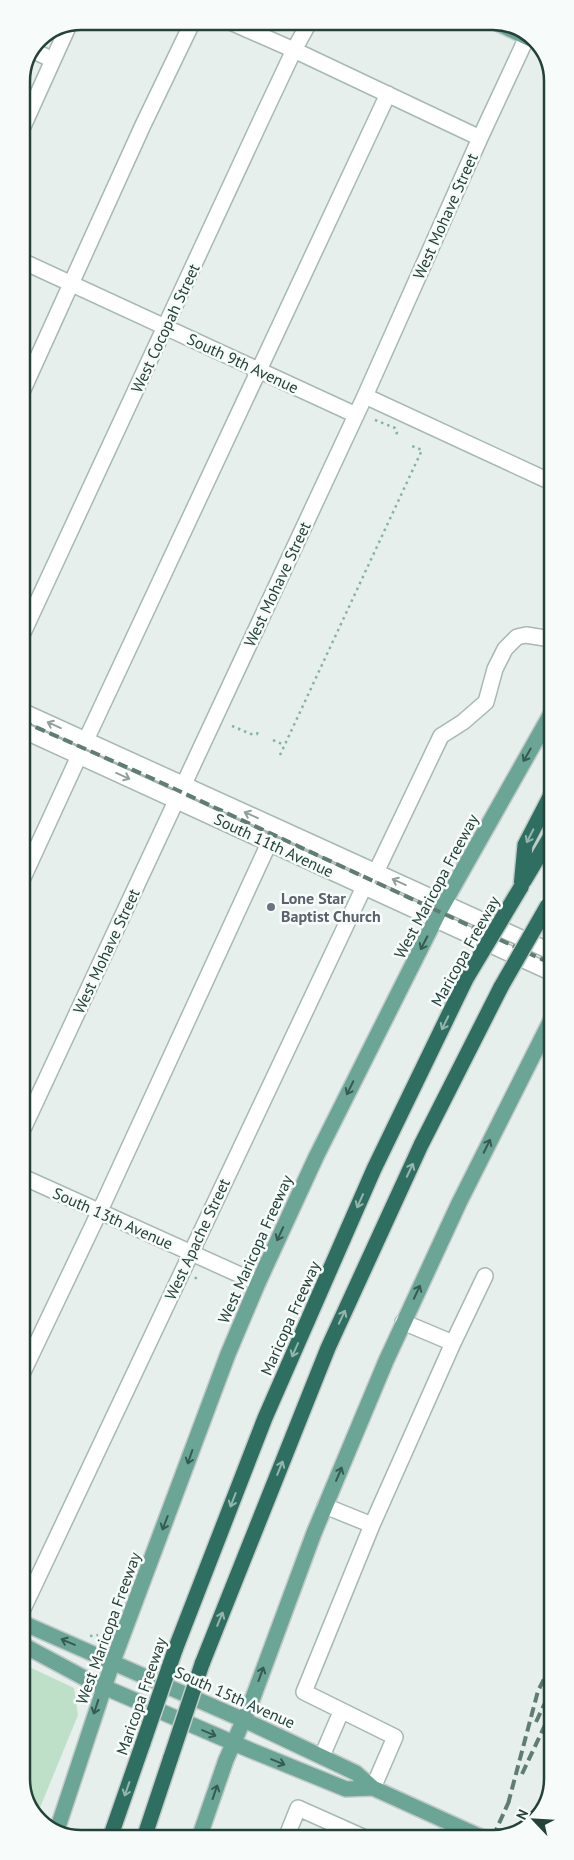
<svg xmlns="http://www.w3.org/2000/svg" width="574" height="1860" font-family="'PT Sans',sans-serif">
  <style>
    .green { fill: #bfe0c8 }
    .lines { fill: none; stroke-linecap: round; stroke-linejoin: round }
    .minor-casing { stroke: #a8b8b2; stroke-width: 18 }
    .major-casing { stroke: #c2cac8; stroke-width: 18 }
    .highway-casing { stroke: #c2cac8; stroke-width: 18 }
    .path { stroke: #86b3a5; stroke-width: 2.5; stroke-dasharray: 2.5 4; stroke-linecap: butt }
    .minor { stroke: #fff; stroke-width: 15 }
    .major { stroke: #6aa596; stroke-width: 15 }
    .highway { stroke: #2f6f62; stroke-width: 15 }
    .rail { stroke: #5f7d75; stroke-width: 4; stroke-dasharray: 10 5; stroke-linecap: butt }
    .highway-bridge-casing { stroke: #c2cac8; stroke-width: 18; stroke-linecap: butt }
    .highway-bridge { stroke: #2f6f62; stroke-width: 15 }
    .oneway { stroke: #92a09c }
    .oneway2 { stroke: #365b51 }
    .oneway3 { stroke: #93b5ae }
    .worship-dot { fill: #6b7280; stroke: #f7fbf9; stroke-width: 2 }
    .labels { text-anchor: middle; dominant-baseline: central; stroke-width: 5; stroke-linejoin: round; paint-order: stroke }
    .street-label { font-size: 16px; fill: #24423a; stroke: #f7fbf9 }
    .worship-label { font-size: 16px; font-weight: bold; fill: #5b616d; stroke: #f7fbf9; text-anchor: start }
    .rim { fill: none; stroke: #24423a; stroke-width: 2.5 }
  </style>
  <rect width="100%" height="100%" fill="#e6efeb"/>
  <!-- green -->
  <path class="green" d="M23,1664l51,24 4,27 -41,100 -14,-21z"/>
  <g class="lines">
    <!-- minor casing -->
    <g class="minor-casing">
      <path id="minor" d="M228,21l66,29 186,88
        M34,51l19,9
        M21,131l47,-104
        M22,261l334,154
        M22,392l121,-267 50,-104
        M365,396l186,86
        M22,635l239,-515 33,-70 16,-29
        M22,711l530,241
        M22,730l530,243
        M86,740l302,-646
        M376,872l65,-136 22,-14 23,-20 9,-33 10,-20 12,-12 9,-2 19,3 6,3
        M22,880l57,-124
        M23,1129l342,-733 115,-258 47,-101
        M23,1177l235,106
        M453,1343l32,-67
        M23,1372l81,-170 165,-359
        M325,1506l47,19
        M23,1609l349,-739
        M322,1756l19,-44
        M373,1788l22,-51 -91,-45 68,-167 81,-182 -50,-21
        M286,1838l12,-30 65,29"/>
    </g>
    <!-- major casing -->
    <g class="major-casing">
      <path id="major" d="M493,21l42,20
        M23,1623l234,103 99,47 17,15 108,49
        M23,1645l67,36 160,69 96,39 27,-1
        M57,1830l56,-169 115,-307 30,-71 58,-126 123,-245 113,-200
        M199,1838l27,-78 25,-57 63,-170 72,-172 73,-158 93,-185"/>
    </g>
    <!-- highway casing -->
    <g class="highway-casing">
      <path id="highway" d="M524,881l28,-47
        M521,887l4,-42 27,-52
        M175,1650l90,-232 109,-249 92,-190
        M202,1664l126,-316 93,-203 80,-158
        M110,1838l33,-95
        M144,1838l27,-81"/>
    </g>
    <!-- path -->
    <path class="path" d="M375,420l20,8 2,4 -1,4
      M232,726l19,8h6l1,-3
      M273,740l11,5
      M280,755l142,-305 -10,-4
      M195,1279l4,-5
      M90,1636l8,-1"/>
    <!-- minor -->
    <use href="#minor" class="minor"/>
    <!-- major -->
    <use href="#major" class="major"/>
    <!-- highway -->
    <use href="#highway" class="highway"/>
    <!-- rail -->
    <path class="rail" d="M22,721l127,56 403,187
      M536,1722l17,-36
      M522,1774l31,-66
      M508,1804l30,-113 15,-30
      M493,1837l17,-38"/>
    <!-- highway-bridge casing -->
    <g class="highway-bridge-casing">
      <path id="highway-bridge" d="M466,979l55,-92
        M501,987l47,-82
        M143,1743l32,-93
        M171,1757l31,-93"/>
    </g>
    <!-- highway-bridge -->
    <use href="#highway-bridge" class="highway-bridge"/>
  </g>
  <!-- one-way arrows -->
  <defs><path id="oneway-shaft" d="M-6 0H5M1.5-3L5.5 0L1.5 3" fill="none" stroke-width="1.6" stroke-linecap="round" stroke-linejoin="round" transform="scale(1.25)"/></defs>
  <g class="oneway">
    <use href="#oneway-shaft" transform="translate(54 725) rotate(-156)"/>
    <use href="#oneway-shaft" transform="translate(123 776) rotate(24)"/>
    <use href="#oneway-shaft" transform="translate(251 815) rotate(-156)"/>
    <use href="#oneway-shaft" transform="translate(399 882) rotate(-156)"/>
  </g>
  <g class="oneway2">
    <use href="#oneway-shaft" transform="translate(527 755) rotate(120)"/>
    <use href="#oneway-shaft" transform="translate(424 943) rotate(117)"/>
    <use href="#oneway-shaft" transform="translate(350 1088) rotate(116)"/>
    <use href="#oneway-shaft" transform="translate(487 1146) rotate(-64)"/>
    <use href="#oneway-shaft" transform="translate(280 1234) rotate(115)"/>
    <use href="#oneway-shaft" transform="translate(417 1292) rotate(-65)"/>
    <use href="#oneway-shaft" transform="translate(190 1457) rotate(109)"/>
    <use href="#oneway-shaft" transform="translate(339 1474) rotate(-67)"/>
    <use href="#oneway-shaft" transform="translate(165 1523) rotate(111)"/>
    <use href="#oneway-shaft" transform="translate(68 1642) rotate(-157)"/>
    <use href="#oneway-shaft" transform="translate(261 1674) rotate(-70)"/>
    <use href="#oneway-shaft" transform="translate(96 1707) rotate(108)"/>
    <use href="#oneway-shaft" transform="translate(209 1733) rotate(23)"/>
    <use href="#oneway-shaft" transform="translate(278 1762) rotate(22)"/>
    <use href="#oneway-shaft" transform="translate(215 1792) rotate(-71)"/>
  </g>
  <g class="oneway3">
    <use href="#oneway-shaft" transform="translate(530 836) rotate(117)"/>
    <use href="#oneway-shaft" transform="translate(445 1023) rotate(116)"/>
    <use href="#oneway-shaft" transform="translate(410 1170) rotate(-65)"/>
    <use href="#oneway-shaft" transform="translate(360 1201) rotate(114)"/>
    <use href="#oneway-shaft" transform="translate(342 1317) rotate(-65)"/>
    <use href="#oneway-shaft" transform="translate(295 1350) rotate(114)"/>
    <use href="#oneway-shaft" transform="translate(280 1468) rotate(-68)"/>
    <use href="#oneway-shaft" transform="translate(233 1500) rotate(111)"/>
    <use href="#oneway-shaft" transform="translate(220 1619) rotate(-68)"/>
    <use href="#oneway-shaft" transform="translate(127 1789) rotate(109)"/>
  </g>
  <!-- markers -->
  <circle class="worship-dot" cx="271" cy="907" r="5"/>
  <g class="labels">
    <!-- street labels -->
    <g class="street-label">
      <text transform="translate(445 216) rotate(-66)">West Mohave Street</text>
      <text transform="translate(165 328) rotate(-65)">West Cocopah Street</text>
      <text transform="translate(243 363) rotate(25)">South 9th Avenue</text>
      <text transform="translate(277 584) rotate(-65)">West Mohave Street</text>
      <text transform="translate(274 845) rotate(25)">South 11th Avenue</text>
      <text transform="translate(436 886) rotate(-62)">West Maricopa Freeway</text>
      <text transform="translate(106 951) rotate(-65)">West Mohave Street</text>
      <text transform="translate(465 951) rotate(-61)">Maricopa Freeway</text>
      <text transform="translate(113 1218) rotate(24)">South 13th Avenue</text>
      <text transform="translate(197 1239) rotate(-65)">West Apache Street</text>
      <text transform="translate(255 1249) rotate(-66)">West Maricopa Freeway</text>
      <text transform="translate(290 1318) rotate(-66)">Maricopa Freeway</text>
      <text transform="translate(108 1628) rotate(-70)">West Maricopa Freeway</text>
      <text transform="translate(141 1696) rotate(-71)">Maricopa Freeway</text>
      <text transform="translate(235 1697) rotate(24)">South 15th Avenue</text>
    </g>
    <!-- worship labels -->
    <g class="worship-label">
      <text x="281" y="898">Lone Star<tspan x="281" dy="18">Baptist Church</tspan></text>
    </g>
  </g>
  <!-- crop -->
  <path d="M0 0H574V1860H0ZM81 30H493A51 51 0 0 1 544 81V1779A51 51 0 0 1 493 1830H81A51 51 0 0 1 30 1779V81A51 51 0 0 1 81 30Z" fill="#f7fbf9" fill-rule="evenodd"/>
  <path class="rim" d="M81 30H493A51 51 0 0 1 544 81V1779A51 51 0 0 1 493 1830H81A51 51 0 0 1 30 1779V81A51 51 0 0 1 81 30Z"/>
  <!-- north arrow -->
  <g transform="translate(534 1820) rotate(295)" stroke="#f7fbf9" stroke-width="4" paint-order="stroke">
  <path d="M0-4L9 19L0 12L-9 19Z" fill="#24423a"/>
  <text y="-8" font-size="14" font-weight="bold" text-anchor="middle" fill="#24423a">N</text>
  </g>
</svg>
